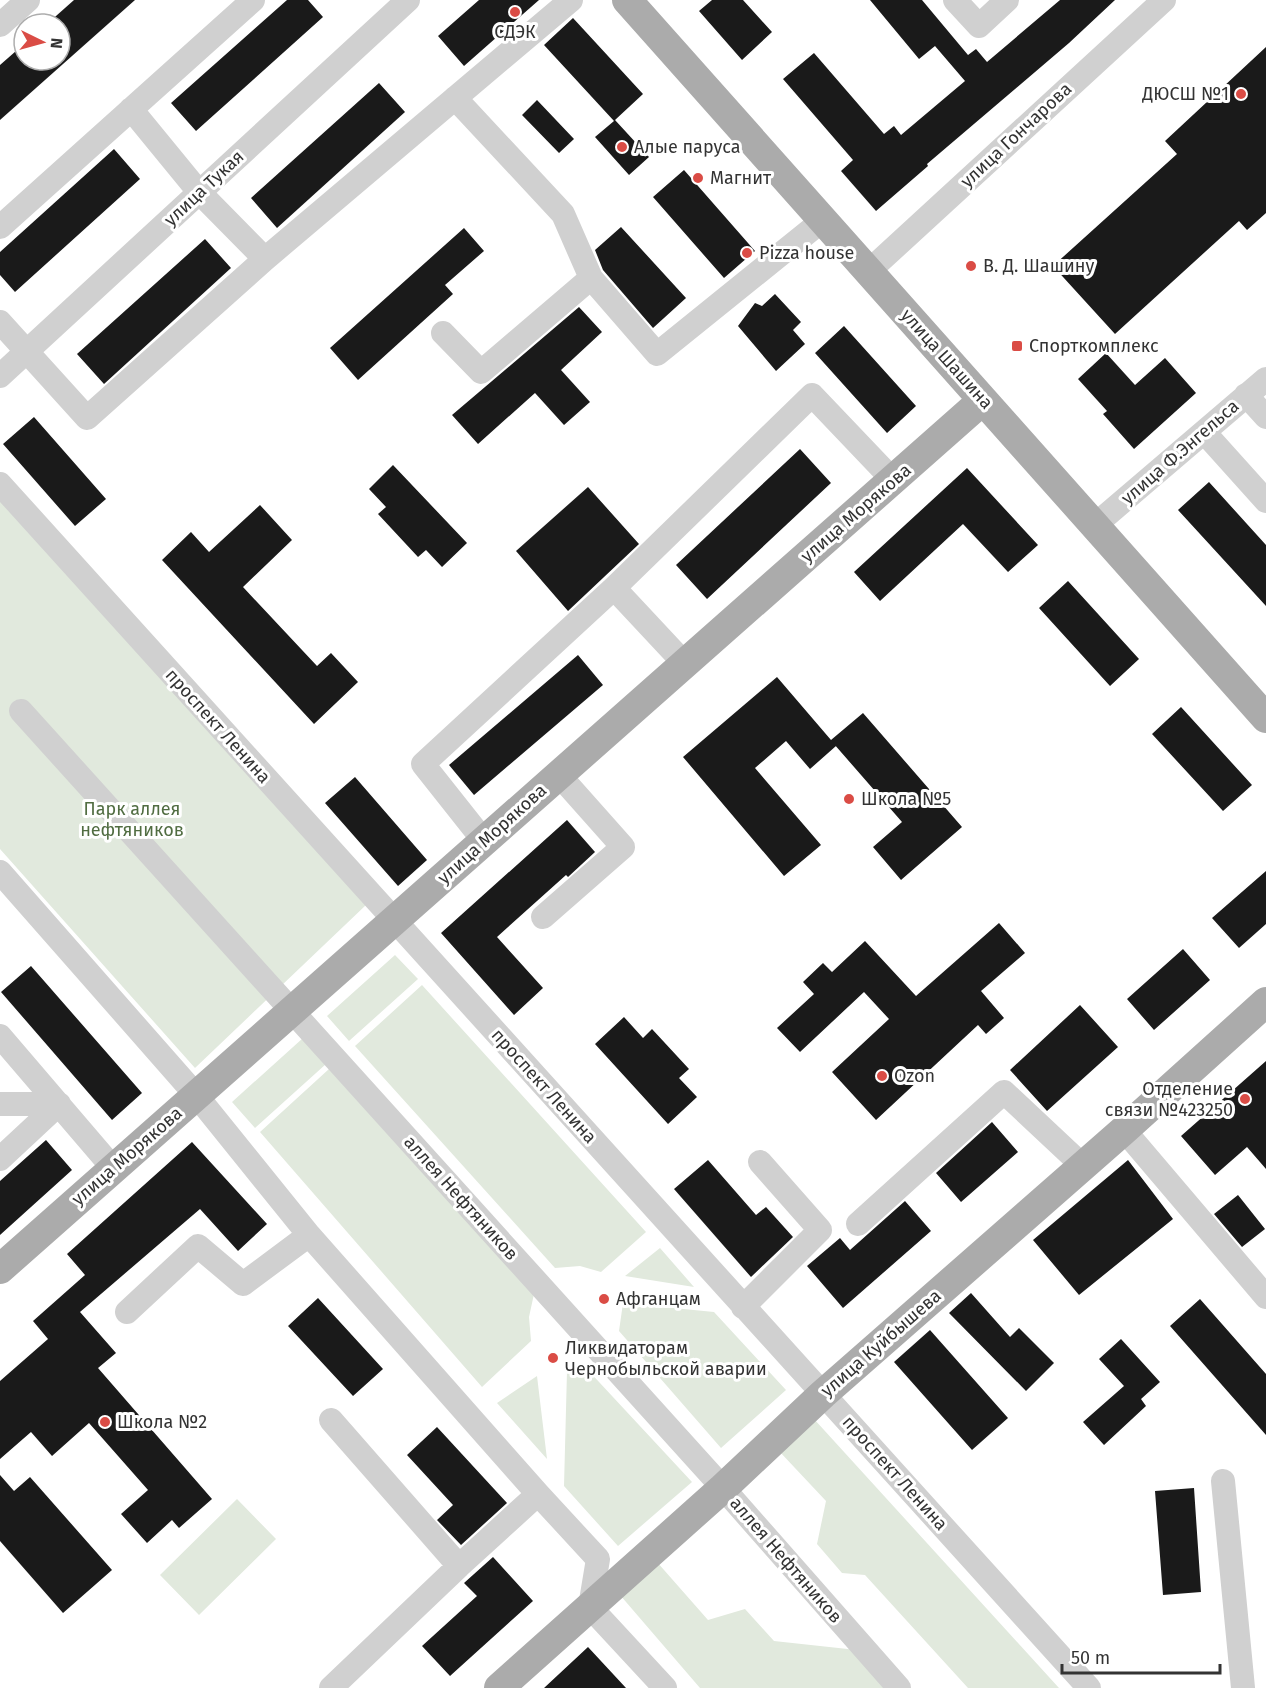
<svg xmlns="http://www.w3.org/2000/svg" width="1266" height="1688" font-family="'Fira Sans',sans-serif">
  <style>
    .green { fill: #e1e9dd }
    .building { fill: #1a1a1a }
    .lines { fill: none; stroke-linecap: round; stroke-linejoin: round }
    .minor { stroke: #d0d0d0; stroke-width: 24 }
    .major { stroke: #ababab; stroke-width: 30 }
    .poi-dot { fill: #da4c45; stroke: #fff; stroke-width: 2 }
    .labels { text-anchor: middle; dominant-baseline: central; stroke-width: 6; stroke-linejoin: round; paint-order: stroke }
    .poi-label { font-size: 18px; fill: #333; stroke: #fff; text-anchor: start }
    .street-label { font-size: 18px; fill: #333; stroke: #fff }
    .park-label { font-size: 18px; fill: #516d42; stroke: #fff }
  </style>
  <rect width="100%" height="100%" fill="#fff"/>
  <!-- green -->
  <path class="green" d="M0,491l366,414 -171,163 -195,-219z
    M395,955l23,24 -69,62 -22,-25z
    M422,985l224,247 -45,40 -21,-6 -25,2 -200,-222z
    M303,1038l23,26 -71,64 -23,-26z
    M329,1069l205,225 -5,23 2,24 -49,46 -222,-255z
    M660,1248l34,39 -69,-11z
    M623,1303l91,9 72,78 -65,58 -102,-117z
    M586,1368l106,114 -74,64 -54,-60 3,-115z
    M537,1376l10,83 -50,-56z
    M814,1419l245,269h-91l-103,-113 -23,-2 -25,-29 9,-43 -47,-50z
    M237,1499l39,40 -77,76 -39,-40z
    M657,1562l51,58 37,-11 29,32 92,10 31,37h-197l-80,-93z"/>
  <!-- building -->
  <path class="building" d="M74,0h61l-135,120v-55l24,-21v16h36v-36h-13z
    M287,0h21l15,17 -127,114 -25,-28z
    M479,0h60l-75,66 -26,-30z
    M712,0h31l29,32 -30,28 -43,-49z
    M870,0h52l46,55 8,-6 11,13 73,-62h55l-46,43 -142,121 1,2 -52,45 -35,-40 12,-11 -70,-81 31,-26 70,81 10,-8 7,9 64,-54 -30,-35 -16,13z
    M573,18l70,76 -28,26 34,37 -20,18 -34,-38 19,-16 -70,-76z
    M1266,47v166l-19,17 -8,-9 -124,113 -62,-68 124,-112 -12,-13z
    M379,83l26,29 -128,116 -26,-30z
    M537,100l37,39 -15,14 -37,-38z
    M114,149l26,30 -125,113 -15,-17v-23z
    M684,170l71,81 -31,27 -71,-81z
    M621,227l65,71 -33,30 -50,-58 -8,-20z
    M464,228l20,23 -39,34 8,9 -95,86 -28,-32z
    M205,239l26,29 -127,116 -27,-30z
    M775,294l26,28 -8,8 12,14 -29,27 -38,-45 17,-23 7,3z
    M579,307l23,25 -41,38 29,32 -26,23 -29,-32 -57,51 -26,-29z
    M844,326l72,80 -29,27 -72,-80z
    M1106,353l29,32 30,-27 31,35 -62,56 -31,-35 4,-3 -29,-32z
    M34,417l72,82 -31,27 -72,-82z
    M800,449l31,34 -124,116 -31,-34z
    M393,465l74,78 -25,24 -16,-17 -8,7 -40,-43 8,-7 -17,-18z
    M967,468l71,77 -30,27 -45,-48 -83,77 -26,-29z
    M1209,482l57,63v61l-88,-96z
    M588,487l51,57 -71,67 -52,-60z
    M260,505l32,35 -49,47 74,79 14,-13 27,29 -44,42 -152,-164 29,-28 18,20z
    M1068,581l71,78 -29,27 -71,-78z
    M578,655l25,30 -129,110 -25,-30z
    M777,677l54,63 32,-27 99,114 -61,53 -28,-33 29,-25 -68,-78 2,2 -26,23 -24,-28 -31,27 66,77 -37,31 -101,-119z
    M1181,707l71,78 -29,26 -71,-77z
    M355,777l72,83 -29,26 -73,-83z
    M567,820l28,32 -27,25 -2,-2 -69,62 46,51 -29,27 -73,-82z
    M1266,871v53l-27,24 -27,-30z
    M999,923l26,30 -44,38 23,27 -18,16 -8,-9 -102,95 -44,-48 57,-53 -25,-27 -64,60 -23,-24 37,-34 -11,-12 20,-19 9,9 33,-31 51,55z
    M1183,949l27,31 -56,50 -27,-31z
    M31,966l111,127 -30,27 -111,-128z
    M1080,1005l38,42 -71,64 -37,-41z
    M624,1017l19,21 9,-9 37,40 -10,9 18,19 -29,27 -73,-80z
    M1266,1061v108l-19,-22 -32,28 -34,-39z
    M992,1122l26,30 -57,50 -25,-29z
    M46,1140l26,30 -72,65v-54z
    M192,1142l75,82 -29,27 -38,-42 -120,103 36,41 -18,15 114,131 -33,29 -7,-8 -25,23 -26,-29 27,-24 -59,-67 -37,33 -21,-24 -31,27v-78l48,-42 -15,-18 52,-46 -18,-21z
    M708,1160l48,55 10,-8 27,30 -42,40 -77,-88z
    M1128,1160l45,59 -94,76 -46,-55z
    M1238,1195l27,34 -23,18 -28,-33z
    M905,1201l26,30 -88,77 -36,-42 33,-28 10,12z
    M971,1293l39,44 9,-9 35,35 -28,28 -77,-78z
    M318,1298l65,71 -30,27 -65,-70z
    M1200,1299l66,75v61l-96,-109z
    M930,1330l78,88 -36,32 -78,-88z
    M1121,1339l39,43 -19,17 5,7 -42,39 -21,-23 41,-36 -25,-27z
    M437,1427l70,76 -46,42 -24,-25 16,-15 -46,-50z
    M0,1475l14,16 16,-14 82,93 -49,43 -63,-72z
    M1194,1488l7,104 -38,3 -8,-104z
    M493,1557l40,44 -83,75 -28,-30 55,-50 -13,-13z
    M588,1647l38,41h-82z"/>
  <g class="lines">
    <!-- minor -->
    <path class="minor" d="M955,0l24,26 28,-26
      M0,25l28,-25
      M131,109l68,83 66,67
      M0,227l253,-227
      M869,271l295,-271
      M591,278l66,76 166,-134
      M0,322l87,96 178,-159 306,-259
      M443,333l38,39 110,-94 -28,-64 -108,-116
      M0,376l408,-376
      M1246,395l20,22
      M1204,432l62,69
      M0,484l1089,1204
      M1095,525l171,-146
      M614,588l71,76
      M21,711l702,777 176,200
      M484,841l-61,-77 191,-176 198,-193 81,85
      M0,872l196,223 113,140 229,259 60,65 -8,48 75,81
      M543,917l80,-70 -64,-72
      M0,1036l113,132
      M0,1104h59
      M1124,1130l142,167
      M0,1159l59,-55
      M858,1224l146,-132 79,74
      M743,1307l77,-77 -60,-68
      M127,1312l71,-66 45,38 66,-49
      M331,1420l128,146
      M1223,1481l20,207
      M331,1688l128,-122 79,-72"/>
    <!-- major -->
    <path class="major" d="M627,0l639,718
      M0,1269l983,-869
      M499,1688l224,-200 100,-94 301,-264 142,-128"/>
  </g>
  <!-- markers -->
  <g class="poi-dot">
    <circle cx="515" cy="12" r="6"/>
    <circle cx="1241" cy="94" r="6"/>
    <circle cx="622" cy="147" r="6"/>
    <circle cx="698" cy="178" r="6"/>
    <circle cx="747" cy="253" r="6"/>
    <circle cx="971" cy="266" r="6"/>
    <rect x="1011" y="340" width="12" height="12" rx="3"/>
    <circle cx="849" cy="799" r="6"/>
    <circle cx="882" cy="1076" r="6"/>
    <circle cx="1245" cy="1099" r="6"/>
    <circle cx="604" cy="1299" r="6"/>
    <circle cx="553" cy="1358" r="6"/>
    <circle cx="105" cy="1422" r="6"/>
  </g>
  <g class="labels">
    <!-- poi labels -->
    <g class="poi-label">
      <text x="515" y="32" text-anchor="middle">СДЭК</text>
      <text x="1229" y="94" text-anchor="end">ДЮСШ №1</text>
      <text x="634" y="147">Алые паруса</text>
      <text x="710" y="178">Магнит</text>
      <text x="759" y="253">Pizza house</text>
      <text x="983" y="266">В. Д. Шашину</text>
      <text x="1029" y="346">Спорткомплекс</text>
      <text x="861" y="799">Школа №5</text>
      <text x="894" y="1076">Ozon</text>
      <text x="1233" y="1089" text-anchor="end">Отделение<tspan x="1233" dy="21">связи №423250</tspan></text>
      <text x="616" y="1299">Афганцам</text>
      <text x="565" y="1348">Ликвидаторам<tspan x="565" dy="21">Чернобыльской аварии</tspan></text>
      <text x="117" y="1422">Школа №2</text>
    </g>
    <!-- street labels -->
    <g class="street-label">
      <text transform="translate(1016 135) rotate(-43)">улица Гончарова</text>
      <text transform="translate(204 188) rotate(-43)">улица Тукая</text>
      <text transform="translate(947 359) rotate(48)">улица Шашина</text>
      <text transform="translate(1180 452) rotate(-41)">улица Ф.Энгельса</text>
      <text transform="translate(856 513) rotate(-41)">улица Морякова</text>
      <text transform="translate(218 726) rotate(48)">проспект Ленина</text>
      <text transform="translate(492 834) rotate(-42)">улица Морякова</text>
      <text transform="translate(544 1086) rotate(48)">проспект Ленина</text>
      <text transform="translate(127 1156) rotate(-41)">улица Морякова</text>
      <text transform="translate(461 1198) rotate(48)">аллея Нефтяников</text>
      <text transform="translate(881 1343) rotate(-41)">улица Куйбышева</text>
      <text transform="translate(895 1473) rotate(48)">проспект Ленина</text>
      <text transform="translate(786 1560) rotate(49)">аллея Нефтяников</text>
    </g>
    <!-- park labels -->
    <g class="park-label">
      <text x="132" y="809">Парк аллея<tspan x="132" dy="21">нефтяников</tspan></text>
    </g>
  </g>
  <!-- north arrow -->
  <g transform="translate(42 42) rotate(95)"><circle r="28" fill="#ffffff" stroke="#adadad" stroke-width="1.5"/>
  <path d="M0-4.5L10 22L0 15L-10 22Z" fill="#da4c45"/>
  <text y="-9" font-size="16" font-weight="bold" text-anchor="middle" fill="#333333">N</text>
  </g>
  <!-- scale -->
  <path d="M1062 1664v9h158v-9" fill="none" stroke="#333333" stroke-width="3"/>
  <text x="1071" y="1664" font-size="18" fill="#333333" stroke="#ffffff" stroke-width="4.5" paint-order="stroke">50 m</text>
</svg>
